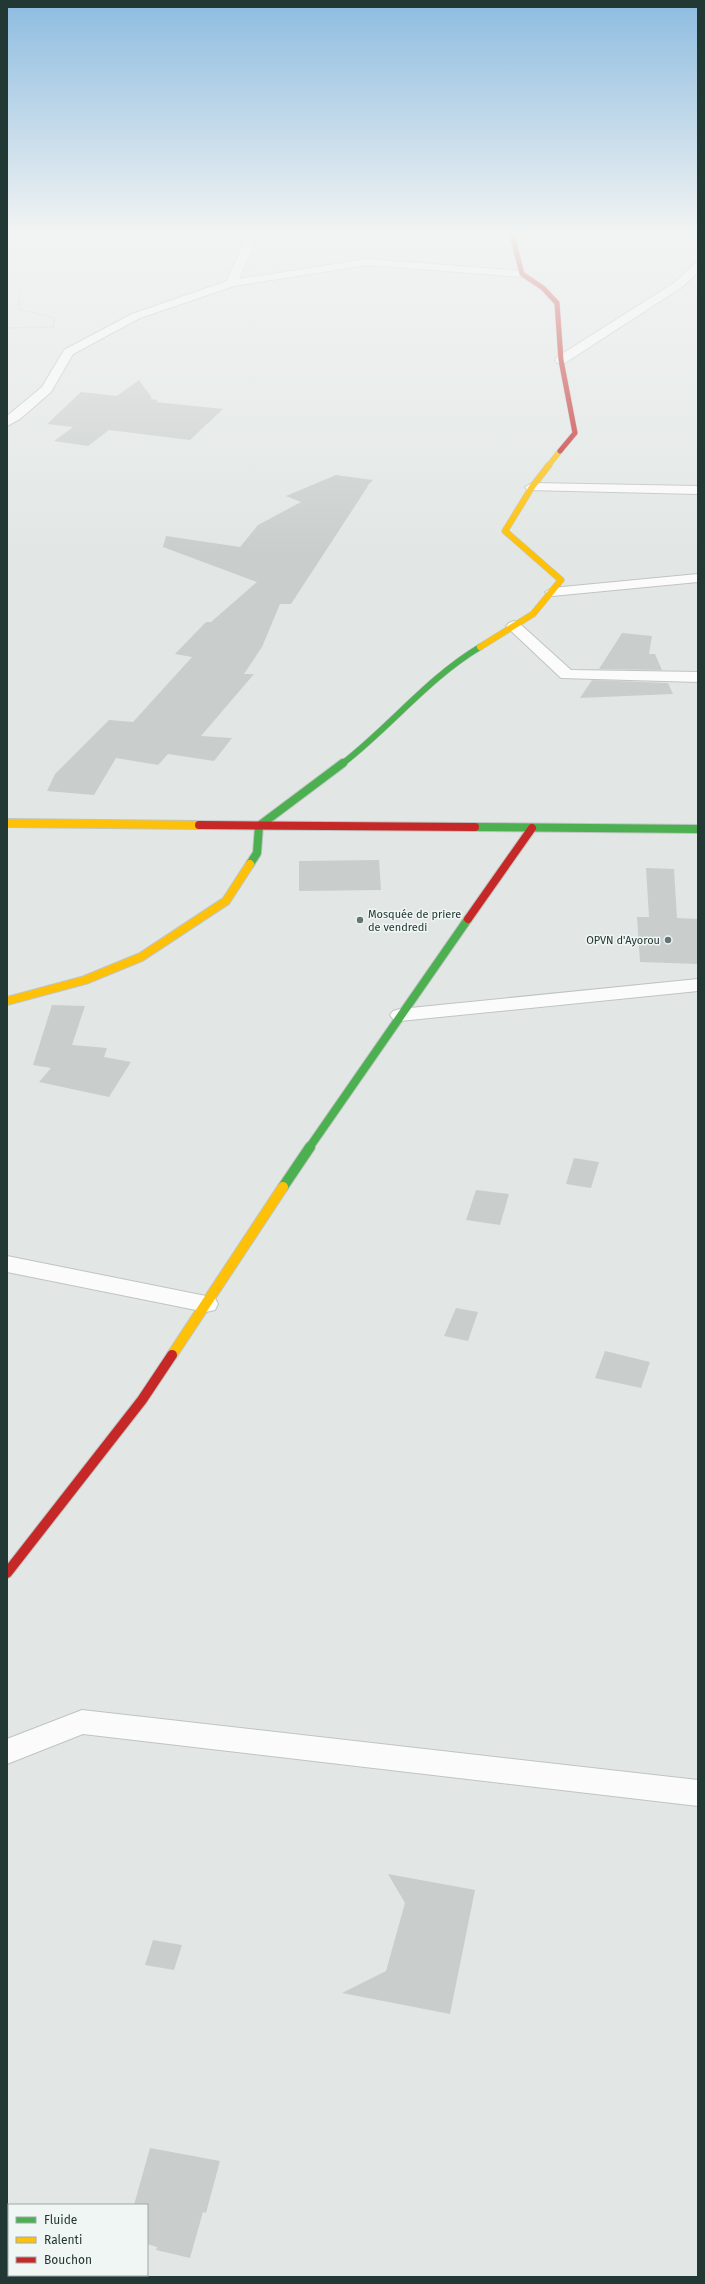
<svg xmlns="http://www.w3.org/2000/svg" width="705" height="2284" font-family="'Fira Sans',sans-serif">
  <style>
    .building { fill: #c9cecd }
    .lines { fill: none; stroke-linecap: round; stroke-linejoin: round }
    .street-casing { stroke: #bfc4c2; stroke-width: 2 }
    .fast-far2-casing { stroke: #bec5c3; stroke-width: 7 }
    .fast-far1-casing { stroke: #bec5c3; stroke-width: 10 }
    .fast-casing { stroke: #bec5c3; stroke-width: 12 }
    .slow-far3-casing { stroke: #bec5c3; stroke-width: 6 }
    .slow-far2-casing { stroke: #bec5c3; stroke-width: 7 }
    .slow-far1-casing { stroke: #bec5c3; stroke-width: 10 }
    .slow-casing { stroke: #bec5c3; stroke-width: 12 }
    .jam-far2-casing { stroke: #bec5c3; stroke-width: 6 }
    .jam-far1-casing { stroke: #bec5c3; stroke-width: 10 }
    .jam-casing { stroke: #bec5c3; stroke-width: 12 }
    .path { stroke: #bfc7c6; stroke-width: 1.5; stroke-dasharray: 1 1.5; stroke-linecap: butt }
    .street { fill: #fbfbfb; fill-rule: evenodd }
    .fast-far2 { stroke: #4caf50; stroke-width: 6 }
    .fast-far1 { stroke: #4caf50; stroke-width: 8 }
    .fast { stroke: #4caf50; stroke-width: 10 }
    .slow-far3 { stroke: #ffc107; stroke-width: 5 }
    .slow-far2 { stroke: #ffc107; stroke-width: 6 }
    .slow-far1 { stroke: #ffc107; stroke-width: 8 }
    .slow { stroke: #ffc107; stroke-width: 10 }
    .jam-far2 { stroke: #c62828; stroke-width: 5 }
    .jam-far1 { stroke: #c62828; stroke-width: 8 }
    .jam { stroke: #c62828; stroke-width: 10 }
    .poi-dot { fill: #657573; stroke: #f0f6f4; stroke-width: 1.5 }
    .labels { text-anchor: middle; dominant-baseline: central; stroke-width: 3; stroke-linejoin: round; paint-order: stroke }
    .poi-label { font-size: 11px; fill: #223835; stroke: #f0f6f4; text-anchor: start }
  </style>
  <rect width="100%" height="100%" fill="#e2e7e5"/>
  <!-- building -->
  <path class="building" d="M139,380l13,18 -2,1 8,1 -2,2 67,7 -33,31 -81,-10 -21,16 -34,-5 19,-14 -26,-3 34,-32 36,4z
    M336,475l37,5 -6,6h1l-77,118h-11l-18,43 -18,27h10l-53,62 31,2 -18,23 -46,-7 -10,11 -42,-7 -22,37 -47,-4 8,-17 54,-54 24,2 59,-65 -17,-3 31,-32h5l46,-40 -94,-35 3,-11 74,11 18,-22 43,-23 -15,-6z
    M622,633l30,3 -3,18h6l7,16 -63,-1z
    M592,680l76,3 5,11 -93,4z
    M379,860l2,30 -82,1v-30z
    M646,868l28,1 3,49 21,1v45l-58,-2 -3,-45h12z
    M52,1005l33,1 -13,39 35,3 -3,9 27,5 -22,35 -70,-15 12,-14 -18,-3z
    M574,1158l25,4 -8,26 -25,-4z
    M476,1190l33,4 -9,31 -34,-5z
    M456,1308l22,4 -10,29 -24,-5z
    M605,1351l45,11 -9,26 -46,-10z
    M388,1874l87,16 -25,124 -108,-21 44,-22 19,-68z
    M153,1940l29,5 -8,25 -29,-5z
    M150,2148l70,13 -14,52 -3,-1 -13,46 -34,-8 1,-3 -10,-3v-39h-13z"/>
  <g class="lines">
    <!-- street casing -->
    <g class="street-casing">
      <path id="street" d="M250,235h12l-7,7 -16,37 128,-20 155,12 5,3 -5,3 -155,-12 -133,21 -94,32 -67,36 -22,38 -31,27 -13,7v-10l35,-29 22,-37 68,-36 95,-33 18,-41z
        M698,263v9l-16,15 -117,76h-8l-2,-3 2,-3 117,-74 20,-19z
        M532,483l166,3v8l-171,-4 -2,-3z
        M698,574v8l-146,14 -7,-4 7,-4z
        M514,621l5,2 52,47 127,2v10l-137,-4 -52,-49 -3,-3 3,-3z
        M698,979v12l-298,30 -7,-2 -3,-4 3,-4 7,-2z
        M7,1256l199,40 9,2 3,6 -3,6 -9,2 -199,-40z
        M82,1710l616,70v26l-615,-72 -76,30v-25z"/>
    </g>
    <!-- fast-far2 casing -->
    <g class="fast-far2-casing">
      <path id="fast-far2" d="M342,764c48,-37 86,-86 138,-117"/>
    </g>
    <!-- fast-far1 casing -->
    <g class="fast-far1-casing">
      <path id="fast-far1" d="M475,827l223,2
        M250,864l7,-11 2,-27 84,-63
        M309,1148l159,-229"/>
    </g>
    <!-- fast casing -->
    <g class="fast-casing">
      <path id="fast" d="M283,1187l27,-40"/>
    </g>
    <!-- slow-far3 casing -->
    <g class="slow-far3-casing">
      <path id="slow-far3" d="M548,466l12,-15"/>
    </g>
    <!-- slow-far2 casing -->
    <g class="slow-far2-casing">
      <path id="slow-far2" d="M480,647l53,-33 28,-34 -56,-49 27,-44 17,-22"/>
    </g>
    <!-- slow-far1 casing -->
    <g class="slow-far1-casing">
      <path id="slow-far1" d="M7,823l192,2
        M7,1001l78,-21 56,-23 85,-56 24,-37"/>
    </g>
    <!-- slow casing -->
    <g class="slow-casing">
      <path id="slow" d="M172,1355l111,-168"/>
    </g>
    <!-- jam-far2 casing -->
    <g class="jam-far2-casing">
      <path id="jam-far2" d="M512,235l10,39 21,14 14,15 4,57 14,73 -15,18"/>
    </g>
    <!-- jam-far1 casing -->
    <g class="jam-far1-casing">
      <path id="jam-far1" d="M199,825l276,2
        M468,919l64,-91"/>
    </g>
    <!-- jam casing -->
    <g class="jam-casing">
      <path id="jam" d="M7,1573l135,-173 30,-45"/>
    </g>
    <!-- path -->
    <path class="path" d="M7,328l47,-1v-9l-35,-9 1,-22"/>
    <!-- street -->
    <use href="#street" class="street"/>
    <!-- fast-far2 -->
    <use href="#fast-far2" class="fast-far2"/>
    <!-- fast-far1 -->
    <use href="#fast-far1" class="fast-far1"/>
    <!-- fast -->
    <use href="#fast" class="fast"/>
    <!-- slow-far3 -->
    <use href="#slow-far3" class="slow-far3"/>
    <!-- slow-far2 -->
    <use href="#slow-far2" class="slow-far2"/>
    <!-- slow-far1 -->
    <use href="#slow-far1" class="slow-far1"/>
    <!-- slow -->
    <use href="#slow" class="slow"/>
    <!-- jam-far2 -->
    <use href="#jam-far2" class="jam-far2"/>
    <!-- jam-far1 -->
    <use href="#jam-far1" class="jam-far1"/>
    <!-- jam -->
    <use href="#jam" class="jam"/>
  </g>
  <!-- sky -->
  <linearGradient id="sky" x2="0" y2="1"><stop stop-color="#8dbce0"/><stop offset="0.42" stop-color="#f2f4f3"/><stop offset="1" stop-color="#f2f4f3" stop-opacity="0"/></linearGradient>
  <rect width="705" height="555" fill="url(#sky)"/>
  <!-- markers -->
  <g class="poi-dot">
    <circle cx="360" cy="920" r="4"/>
    <circle cx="668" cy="940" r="4"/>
  </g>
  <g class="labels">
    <!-- poi labels -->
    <g class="poi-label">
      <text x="368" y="914">Mosquée de priere<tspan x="368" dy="13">de vendredi</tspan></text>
      <text x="660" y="940" text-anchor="end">OPVN d'Ayorou</text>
    </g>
  </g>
  <!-- border -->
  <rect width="705" height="2284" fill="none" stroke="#223835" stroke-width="16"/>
  <!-- legend -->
  <rect x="8" y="2204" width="140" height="72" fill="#f0f6f4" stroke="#9eaaa8"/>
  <rect x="16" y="2217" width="20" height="6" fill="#4caf50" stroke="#9eaaa8"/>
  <text x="44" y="2224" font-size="12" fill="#223835">Fluide</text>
  <rect x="16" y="2237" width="20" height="6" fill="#ffc107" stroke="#9eaaa8"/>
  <text x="44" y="2244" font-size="12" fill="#223835">Ralenti</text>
  <rect x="16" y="2257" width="20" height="6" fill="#c62828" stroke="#9eaaa8"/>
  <text x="44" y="2264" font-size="12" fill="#223835">Bouchon</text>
</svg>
